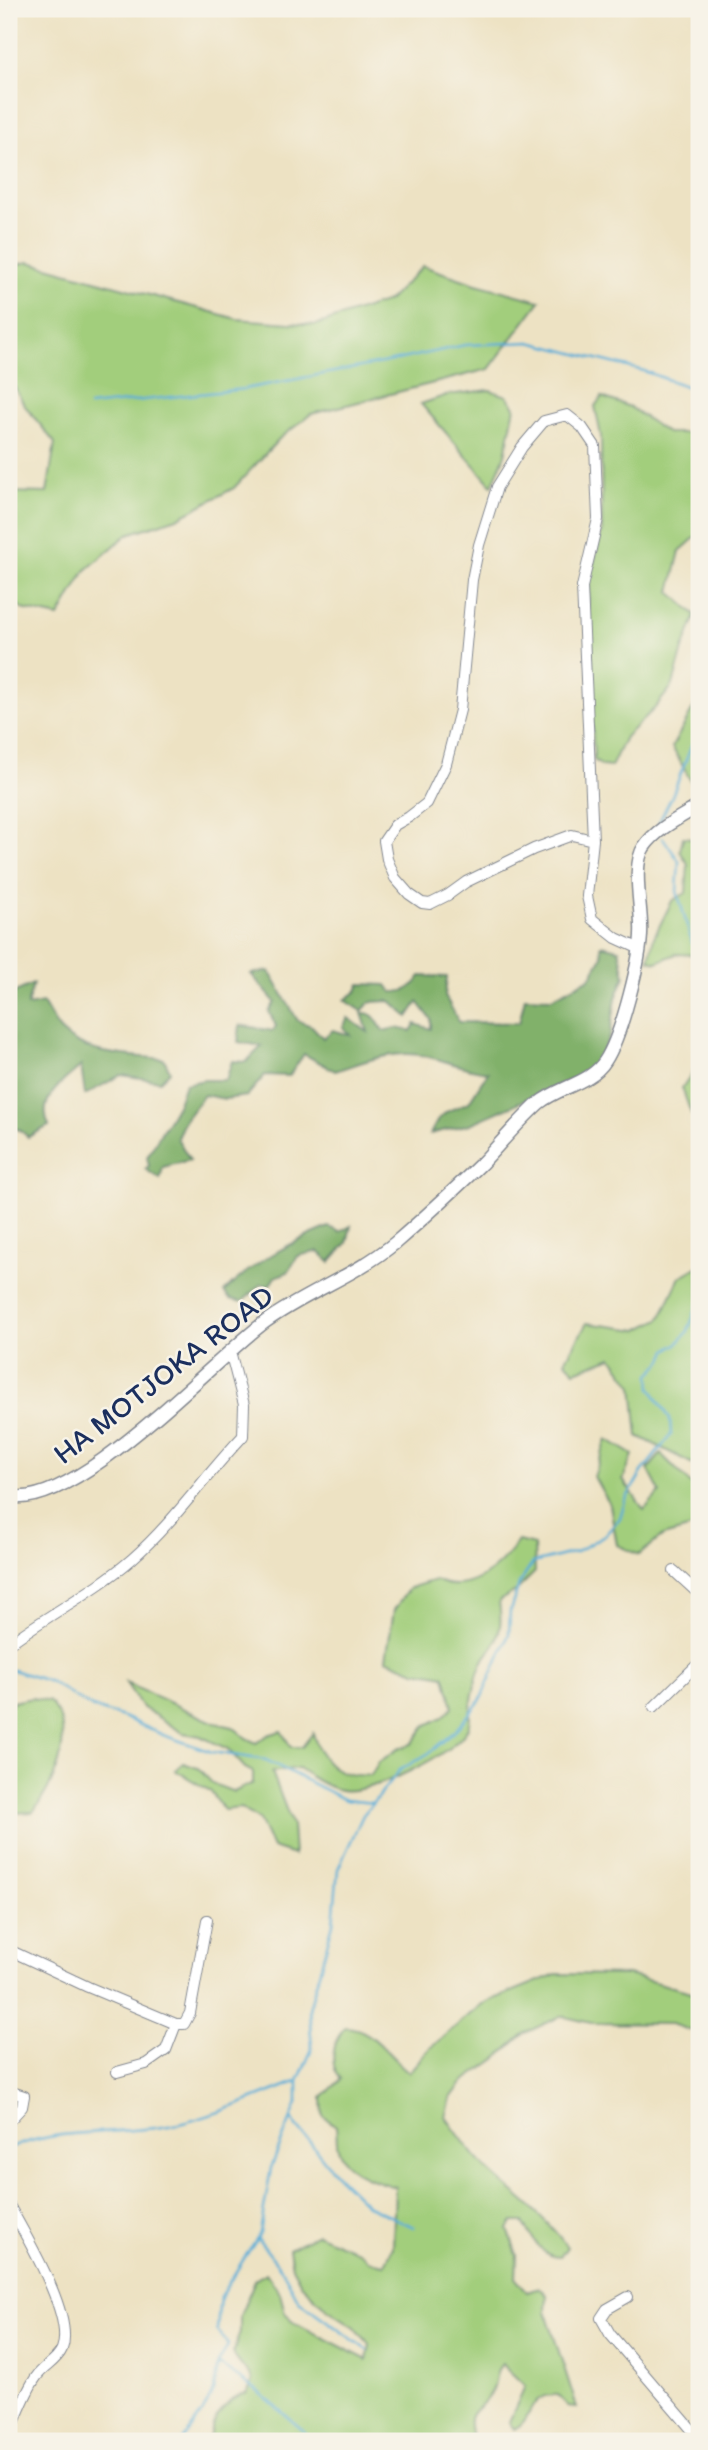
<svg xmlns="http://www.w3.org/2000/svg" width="708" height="2450" font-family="Itim,sans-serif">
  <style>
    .green { fill: #a2ce7b; stroke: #5e7e6c; stroke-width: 2 }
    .forest { fill: #81b16b; stroke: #4e7064; stroke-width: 2 }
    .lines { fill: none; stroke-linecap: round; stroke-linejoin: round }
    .stream { stroke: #5caed7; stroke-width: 2.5 }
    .minor-casing { stroke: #848890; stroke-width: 12 }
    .tertiary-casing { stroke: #848890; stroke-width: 15 }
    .minor { stroke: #fff; stroke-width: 10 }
    .tertiary { stroke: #fff; stroke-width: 12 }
    .labels { text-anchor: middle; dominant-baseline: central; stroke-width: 5; stroke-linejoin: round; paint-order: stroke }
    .street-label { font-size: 30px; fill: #1b2f5e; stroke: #f7f3e8 }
  </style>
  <rect width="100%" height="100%" fill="#f7f3e8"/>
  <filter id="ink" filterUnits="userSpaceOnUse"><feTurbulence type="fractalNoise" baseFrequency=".0143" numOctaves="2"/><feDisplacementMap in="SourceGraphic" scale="14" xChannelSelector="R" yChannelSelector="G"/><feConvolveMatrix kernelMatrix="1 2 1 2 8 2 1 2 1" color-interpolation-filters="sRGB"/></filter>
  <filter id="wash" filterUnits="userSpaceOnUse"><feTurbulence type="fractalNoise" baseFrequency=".00686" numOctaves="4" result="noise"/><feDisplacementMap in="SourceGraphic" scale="28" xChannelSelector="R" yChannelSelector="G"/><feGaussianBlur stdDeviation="1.57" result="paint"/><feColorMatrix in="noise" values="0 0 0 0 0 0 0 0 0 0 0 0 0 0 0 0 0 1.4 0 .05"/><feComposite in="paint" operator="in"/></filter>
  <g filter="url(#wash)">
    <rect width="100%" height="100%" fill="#ede2c3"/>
    <!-- green -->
    <path class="green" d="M29,262l208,57 79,6 72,-24 35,-35 53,18 64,17 -51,68 -178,45 -32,25 -45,49 -57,30 -49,16 -43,37 -26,46 -37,-8 -13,-13v-104l38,1 8,-50 -30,-37 -16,-28v-112z
      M490,390l17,6 8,11 -10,48 -13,31 -71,-82 26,-9z
      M602,397l28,10 37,26h24l8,4v97l-19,17 -10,41 26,23 -13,34 -10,36 -19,24 -29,28 -14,30 -9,-1 -8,-6 -7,-141 3,-42 12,-47 -1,-94 -6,-30z
      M699,698v70l-7,15 -20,-36z
      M683,837l8,1 8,6v111l-23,-1 -19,8 -8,-2 5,-23 18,-36 14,-8 2,-29 -8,-13z
      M699,1063v17l-8,33 -9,-25z
      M699,1266v201l-61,-31 -5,-50 -21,-29 -37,14 -10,-10 22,-38 51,7 22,-11 20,-42z
      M607,1439l26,16 -10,25 21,30 16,-18 -12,-23 13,-15 38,38v34l-36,10 -24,19 -22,-10 -7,-40 -16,-28z
      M518,1541l16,4 1,27 -18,18 -18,11c2,16 3,27 -4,42 -3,6 -9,11 -12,18 -7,14 -10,30 -12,46 -1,6 -1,16 -3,21 -12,26 -100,68 -127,62 -13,-2 -33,-15 -43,-22l-26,4 20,53 2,30 -22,-7 -13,-28 -18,-12 -17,2 -14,-19 -35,-21 8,-7 15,5 15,16 21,8 19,-9v-11l-8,-4 -17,-19 -28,-13 -17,-3 -41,-26 -16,-24 89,40 18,4 13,11 10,5 12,-8 13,-4 10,16h11l11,-14c8,31 25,45 58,42l8,-13 19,-13 14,-5 13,-18 18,-9 10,-10 -8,-31 -30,-5 -29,-12 8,-49 15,-22 26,-8c33,17 65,-12 83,-39z
      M32,1698l18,4c4,6 10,14 11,20 7,31 -10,66 -28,90l-21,1 -3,-3v-103l4,-5z
      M556,1974l72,1 71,19v39l-28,-9 -80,-1 -30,-7 -36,17 -29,26 -33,23 -12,16 -5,19c12,18 25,35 40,51 27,26 59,47 81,79l-7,10c-20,0 -28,-20 -37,-35h-10l-5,7 9,26 -1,24 11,13 13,-4 7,7 -1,17 31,95 -9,-1 -10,-11c-32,-2 -23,24 -44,34l-5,-7 16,-36 -23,-22c-8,8 -5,18 -10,27 -14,25 -29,14 -19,50h-262l-2,-4c5,-21 17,-37 38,-44l6,-12c-5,-11 -15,-16 -20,-28l7,-21v-16l15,-36 11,-7 14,20 5,20 12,11 70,36 3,-15 -15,-18 -28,-18 -26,-25 -9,-17 -3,-18 28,-15 44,19 8,8 16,3 8,-17 2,-60c-21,-6 -50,-14 -57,-39 -2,-7 -1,-15 -2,-22l-13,-10 -1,-18 19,-19c-13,-14 -8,-38 4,-52 29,1 42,29 64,45l20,-23 53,-45z"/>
    <!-- forest -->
    <path class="forest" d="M601,945l18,4 6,27 -9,22 -6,38 -12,25 -21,16 -107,47 -40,10 9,-16 9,-7 21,-9 19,-30c-22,-2 -41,-11 -63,-16 -31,-7 -61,6 -90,15l-31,-17 -15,22 -24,-1 -18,21 -22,3 -21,-4 -20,26 -7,17 13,22 -27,7 -3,12 -15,-10 4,-3 -2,-9 30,-52 8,-21 19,-4h22l6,-19 14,1 16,-16 -24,-4 2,-17 33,6 3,-5 -7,-14 6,-10 -24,-28 18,-3 29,50 14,5 11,12 10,-8 17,5 -7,-8 5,-9 20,14 -6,-19c12,-1 15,8 21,18l13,-3 15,3 4,-7 16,5v-10l-13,-17 -10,15 -17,-16 -21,1 -8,9 -17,-11 12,-9 3,-7 27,1 5,7c15,0 21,-4 29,-16l26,1 -2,19 14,26 60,1 6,-26 27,1 38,-20 12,-21z
      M33,984l-6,22 16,-3c6,9 11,21 18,28 25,26 70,24 103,28l6,12 -10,10 -39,-6 -36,20 -4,-29c-18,16 -45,33 -32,60l-21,11 -9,-8 -10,1v-133l6,-5z
      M351,1226l-4,17 -17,19 -12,-11 -20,5 -10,16 -13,5 -6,9 -7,-2 -20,18 -12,-3 -6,-7c31,-31 64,-48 105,-65l11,5z"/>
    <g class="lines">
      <!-- stream -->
      <path class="stream" d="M89,406l155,-17 148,-28 73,-16 65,-3 114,29 55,20
        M659,822l13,-26 27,-69
        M663,838l16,23 -2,30 15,52 7,7
        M13,1670l38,12 40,25 32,10 40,18 49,17 54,8 79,40 28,3
        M292,2120l45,56 31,30 46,21
        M9,2149c51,-23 110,-13 165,-24 42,-9 82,-28 122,-43
        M257,2238l25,32 17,31 68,49
        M218,2364l37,25 50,43
        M182,2441l20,-27 12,-24 4,-26 10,-19 -11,-15 3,-33 40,-64 11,-65 27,-67v-20l14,-32 -3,-40 24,-86 5,-54 25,-54 37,-45 29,-17 25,-21 26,-31 29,-67 1,-23 9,-27 14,-21 43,-11 30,-18 14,-16 5,-17 17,-29 29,-37 -1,-16 -19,-31 -1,-13 13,-15 4,-10 10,-6 10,-11 12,-30"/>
    </g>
  </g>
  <g filter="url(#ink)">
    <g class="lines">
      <!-- minor casing -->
      <g class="minor-casing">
        <path id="minor" d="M593,840l-21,-5 -38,14 -68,33 -18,13 -18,9 -8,-1 -13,-9 -14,-16 -8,-19 -3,-18 11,-16 14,-8 18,-14 19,-39 14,-54 12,-130 7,-35 18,-58 25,-40 22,-26 23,-6 15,12 13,19 3,73 -16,68 11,253 -6,56 5,23 24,19 24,11
          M674,1571l25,23
          M9,1644c40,-30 85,-52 123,-85 42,-37 73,-83 111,-123l1,-31 -14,-54
          M654,1707l45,-44
          M9,1950l79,37 88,37h8l6,-11 17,-93
          M117,2072l29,-8 20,-14 10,-26
          M9,2091l15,5 -2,11 -13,14
          M9,2205c16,30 66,111 53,144 -5,12 -18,17 -25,27 -11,14 -20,41 -28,58
          M628,2297l-21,12 -6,9 9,16 89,104"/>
      </g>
      <!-- tertiary casing -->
      <g class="tertiary-casing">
        <path id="tertiary" d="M9,1496c65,16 203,-135 256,-174 41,-30 90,-46 130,-79 29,-25 58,-52 86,-79 19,-20 37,-42 58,-61 20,-16 52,-20 66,-42 16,-24 38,-107 36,-136 0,-20 -9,-61 3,-78 12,-18 37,-30 55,-41"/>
      </g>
      <!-- minor -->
      <use href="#minor" class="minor"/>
      <!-- tertiary -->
      <use href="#tertiary" class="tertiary"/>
    </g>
  </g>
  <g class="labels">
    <!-- street labels -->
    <g class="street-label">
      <text transform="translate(163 1374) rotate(-38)">HA MOTJOKA ROAD</text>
    </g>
  </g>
  <!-- margin -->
  <rect width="708" height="2450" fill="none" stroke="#f7f3e8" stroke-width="35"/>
</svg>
